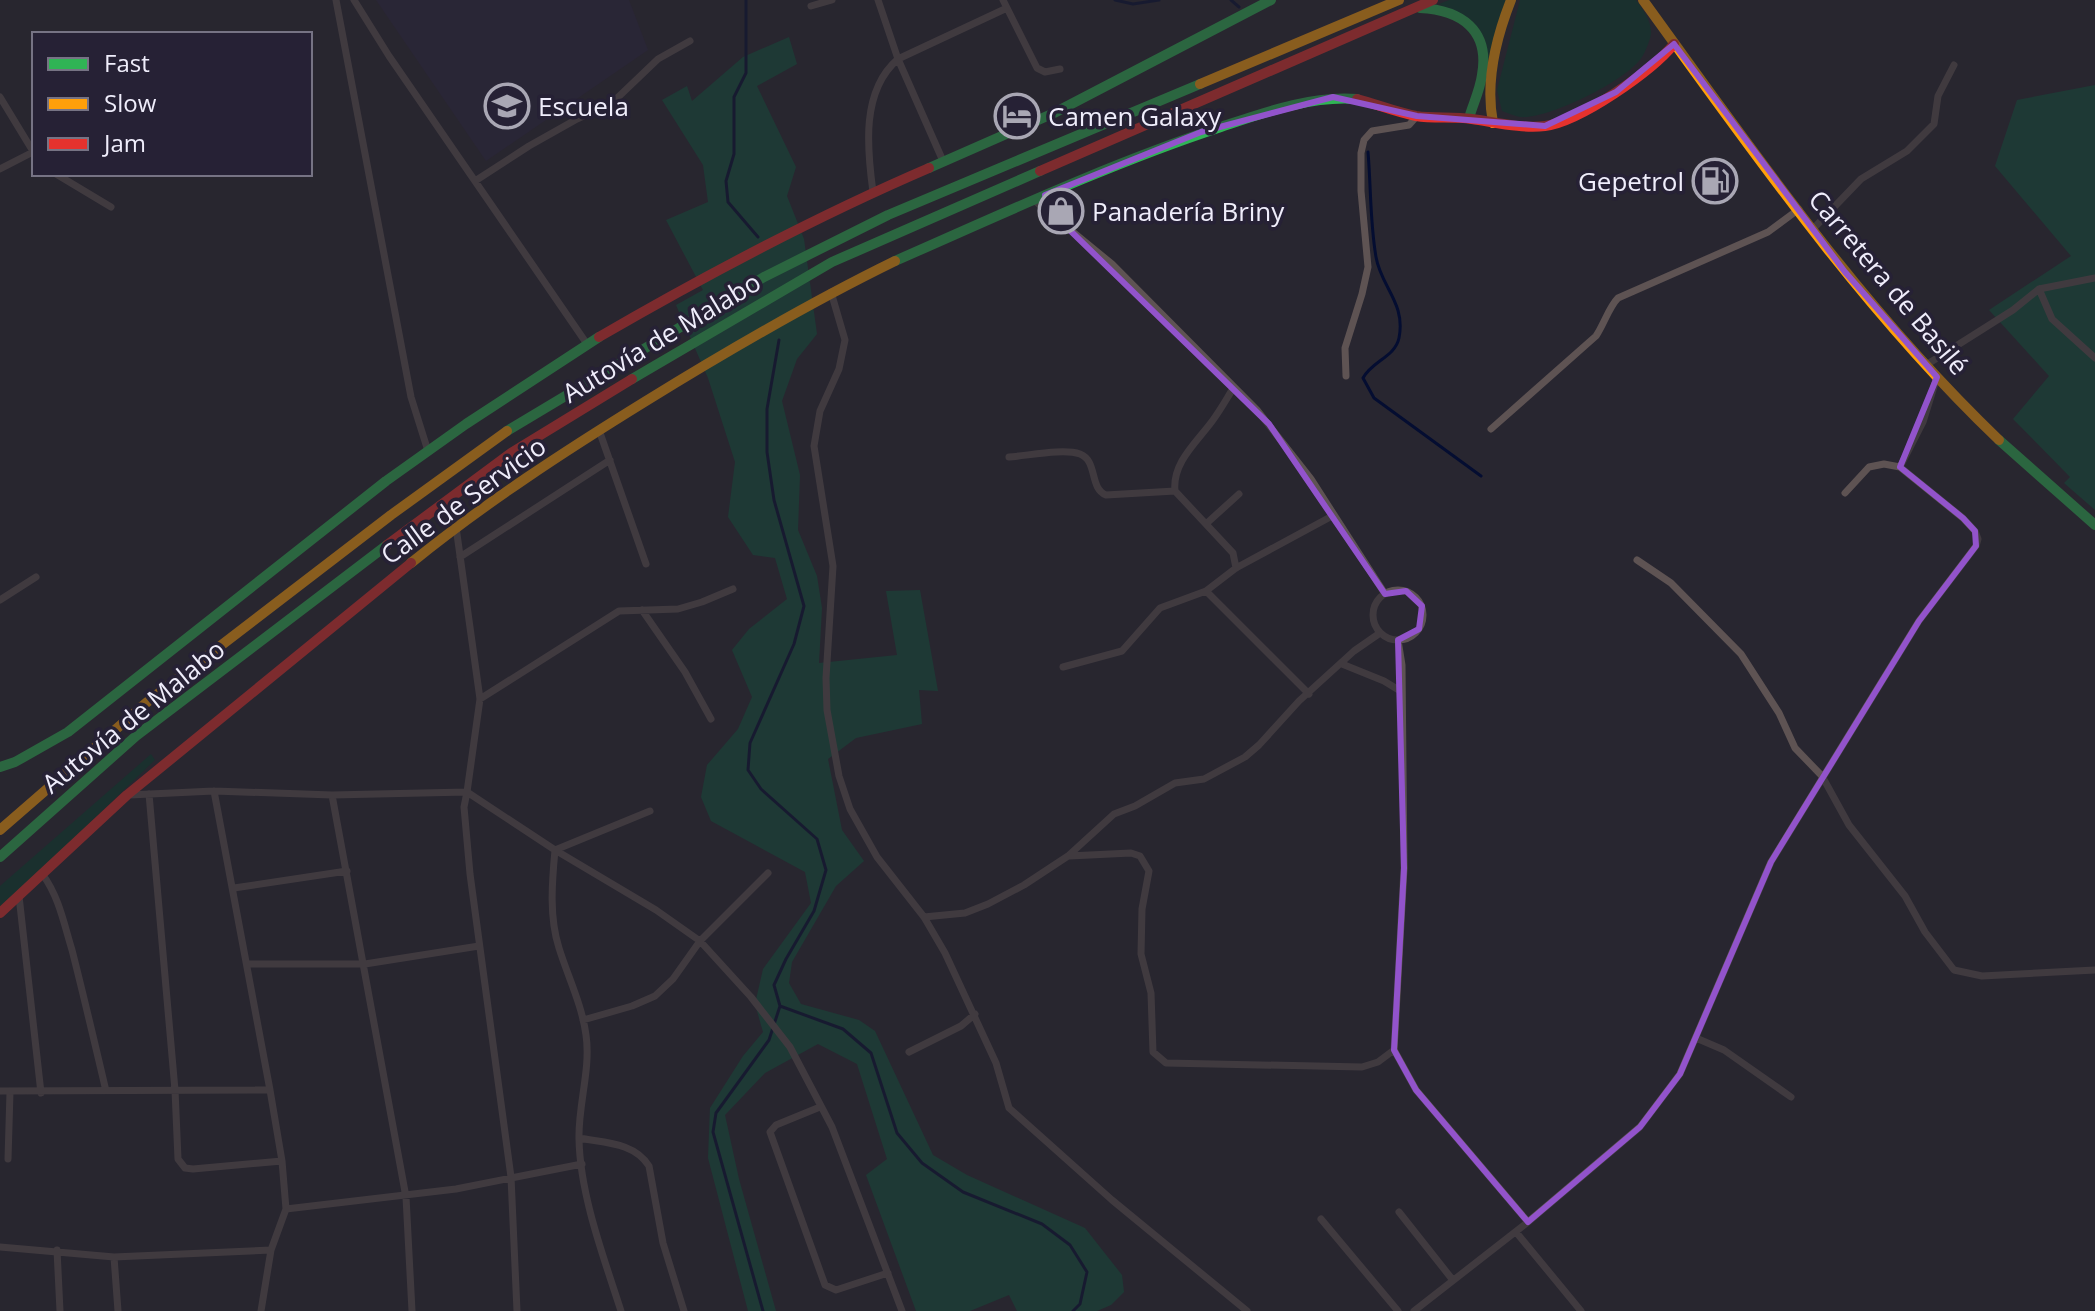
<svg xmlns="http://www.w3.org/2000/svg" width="2095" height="1311" font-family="'Open Sans',sans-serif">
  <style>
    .built { fill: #2c263e }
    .green { fill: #0a3d2d }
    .forest { fill: #12513c }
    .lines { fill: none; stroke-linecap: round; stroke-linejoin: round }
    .stream { stroke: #040d31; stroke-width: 3 }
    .street { stroke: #5e5353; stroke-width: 7 }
    .fast { stroke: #30b455; stroke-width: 10 }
    .slow { stroke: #ff9f0a; stroke-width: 10 }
    .jam { stroke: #e5322d; stroke-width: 10 }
    .marked { fill: none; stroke: #9253cb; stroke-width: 6; stroke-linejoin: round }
    .labels { text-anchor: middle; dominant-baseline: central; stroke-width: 7; stroke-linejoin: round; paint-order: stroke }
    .poi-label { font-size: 26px; fill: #efedfb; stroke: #262135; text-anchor: start }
    .street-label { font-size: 26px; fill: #efedfb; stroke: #262135 }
  </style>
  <rect width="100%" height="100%" fill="#282630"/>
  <!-- built -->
  <path class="built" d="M376,0h253l19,50 -162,111z"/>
  <!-- green -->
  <path class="green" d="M1449,0h62l-28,94 2,-55 -46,-35z
    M1520,0h116c7,9 16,22 15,34 -1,6 -6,19 -9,23 -14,23 -95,63 -122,60 -5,-1 -12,-4 -18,-6l-5,-21z
    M151,754l4,6 -155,149v-23z"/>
  <!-- forest -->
  <path class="forest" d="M789,37l8,27 -40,22 39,81 -9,29 17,43 13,95 -20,25 -15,42 18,74 -2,55 19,46 5,32 -3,55 78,-8 -11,-64 34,-1 18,101 -19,-1 3,34 -66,14 -28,21 14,71 22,31 -28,25 -44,76 -3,21 12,21 58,16 16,11 58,124 34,20 118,53 37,47 2,17 -13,13 -14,6h-80l-8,-16 -39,16h-54l-50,-136 21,-16 -30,-95 -39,-20 -53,29 -40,42 14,64 37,132h-28l-40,-153 2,-50 33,-52 20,-24 -8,-28 8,-35 48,-66 -6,-31 -94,-51 -10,-24 6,-32 31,-36 14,-32 -20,-47 17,-21 38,-30 -12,-41 -22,-3 -25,-38 7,-55 -27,-84 -32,-73 27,-15 -37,-70 42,-18 -5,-37 -41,-65 25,-14 5,15 51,-44z
    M2095,85v425l-31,-27 6,-6 -57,-58 36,-43 -60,-66 82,-54 -76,-90 22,-66z"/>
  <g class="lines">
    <!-- stream -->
    <path class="stream" d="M746,0v73l-12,24v57l-8,27 2,21 30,35
      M1115,0l18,4 26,-4
      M1231,0l8,7
      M1368,152c3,35 2,71 8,105 5,30 30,46 23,81 -4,19 -27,23 -36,40l11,20 107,78
      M779,340l-12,69v43l7,48 30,106 -10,38 -44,99 -2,27 13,19 56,50 9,31 -12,41 -28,48 -12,26 6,21 63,23 28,24 26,80 25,30 41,29 79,32 28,21 17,27 -7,32 -7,7
      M763,1311l-50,-179 3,-19 53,-73 11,-34"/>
    <!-- street -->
    <path class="street" d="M336,0l75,397 17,54
      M354,0l35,56 198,288
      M878,0l20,59 45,102
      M1003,0l34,68 8,4 15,-3
      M811,6l21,-6
      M0,97l34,56
      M0,169l33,-17
      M56,174l55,33
      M475,181l54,-35 48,-27 35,-16 46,-44 32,-18
      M873,192c-6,-44 -12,-101 25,-133l109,-51
      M1035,201l77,63 145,146 54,69 74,115
      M1813,229l48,-50 46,-28 27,-27 4,-28 16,-31
      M2039,289l13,30 43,39
      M831,292l14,48 -6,29 -19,42 -6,35 19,120 -7,112 1,32 12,66 11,33 27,48 47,60 21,36 51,110 13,45 103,92 135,111
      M1926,365l87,-55 26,-21 56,-11
      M1346,376l-1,-28 17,-54 6,-27 -7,-76v-38l3,-13 8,-9 37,-6 8,-9
      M1234,387c-7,11 -13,22 -21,33 -15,21 -41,42 -38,71l58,62 3,15
      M1491,429l105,-93c8,-12 13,-29 22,-38l150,-66 31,-23
      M599,430l47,134
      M1009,457c18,-1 54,-9 71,-3 18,7 9,34 26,41l69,-4
      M1900,467l23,-45 14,-45
      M1207,523l32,-29
      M456,527l24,172 -13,93 88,58 101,60 44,31 51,56 39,50 42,80 70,184
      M460,557l150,-97
      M1637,560l34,23 70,71 38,59 16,35 27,28 27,49 56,71 20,36 29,38 28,6 113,-6
      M1373 615a25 25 0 1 1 50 0a25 25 0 1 1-50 0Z
      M0,600l36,-23
      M642,610l43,62 26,47
      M1398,640l4,25 2,203 -10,182 22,40 112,132
      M1342,664l42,17 18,11
      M1063,667l59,-16 38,-43 46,-17
      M1309,694l-103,-103 30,-23 98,-53
      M480,699l139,-88 59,-2 24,-7 31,-13
      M214,791l56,299
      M149,794l26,296 3,69 7,9 8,1 89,-8
      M129,795l85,-4 118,4 135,-3 -3,15 6,67 41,303 6,134
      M332,795l74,402 6,114
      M555,850c-3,32 -6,67 4,98 9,29 23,57 27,87 5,34 -8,70 -7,104 1,56 25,119 42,172
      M555,850l95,-39
      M1069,856l62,-3 9,3 9,15 -7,38 -1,45 10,39 2,59 13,11 196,4 16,-5 16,-12
      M43,875c16,22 21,49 29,75 12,47 23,94 34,141
      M234,888l113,-17
      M19,896l22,197
      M924,917l41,-4 23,-9 36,-19 44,-29 46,-42 21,-8 40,-23 29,-4 41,-22 14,-12 40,-44 55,-50 26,-18
      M248,964h117l114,-18
      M583,1020l49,-14 23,-10 18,-17 27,-38 68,-68
      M1696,1038l28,12 67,47
      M909,1052l52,-26 14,-12
      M0,1091l270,-1 12,71 4,48
      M820,1107l-44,18 -6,7 55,153 11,5 52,-17
      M579,1138c25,5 55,4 70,28l14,77 21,68
      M8,1159l2,-67
      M1399,1212l53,67
      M1321,1219l77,92
      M1516,1232l65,79
      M0,1247l114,10 157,-7
      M57,1250l3,61
      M114,1257l4,54
      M261,1311l10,-61 15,-41 170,-20 126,-25
      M1414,1311l114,-89 112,-95 40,-53 91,-212 148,-241 57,-75 2,-7 -3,-8 -12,-13 -63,-51 -16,-3 -15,3 -24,26"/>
    <!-- fast -->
    <path class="fast" d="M1420,8c41,2 70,22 62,67 -2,15 -9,29 -13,43
      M929,168l125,-55 217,-113
      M895,261c107,-47 214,-97 326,-134 42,-14 91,-32 136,-28
      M632,379l200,-117 208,-91
      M507,431l257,-154 124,-62 312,-131
      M1999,440l96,85
      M0,767l15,-5 53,-30 318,-251 80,-57 133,-87
      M0,857l136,-121 251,-191"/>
    <!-- slow -->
    <path class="slow" d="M1643,0c111,153 219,309 356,440
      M1200,84l199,-84
      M1493,123c-8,-41 3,-85 18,-123
      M411,563c74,-60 154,-112 235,-162 81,-50 163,-98 249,-140
      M0,830l146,-127 245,-188 116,-84"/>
    <!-- jam -->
    <path class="jam" d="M1357,99c19,5 39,13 59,17 18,3 37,0 56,3 22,3 50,10 73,7 36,-5 107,-55 129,-82
      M1040,171l393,-171
      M599,337c107,-62 216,-120 330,-169
      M387,545l124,-92 121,-74
      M0,913l127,-118 284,-232"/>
  </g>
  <!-- marked area -->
  <path d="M0 0H2095V1311H0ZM1674,44l171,228 92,105 -37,90 63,51 12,13 1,15 -57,75 -148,241 -91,212 -40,53 -112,95 -112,-132 -22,-40 10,-182 -6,-228 21,-11 3,-23 -16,-15 -21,3 -116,-170 -220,-214 -4,-15 156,-63 132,-35 84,19 128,10 71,-34z" fill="#282630" fill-opacity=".55" fill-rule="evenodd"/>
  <path class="marked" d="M1674,44l171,228 92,105 -37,90 63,51 12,13 1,15 -57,75 -148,241 -91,212 -40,53 -112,95 -112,-132 -22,-40 10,-182 -6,-228 21,-11 3,-23 -16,-15 -21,3 -116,-170 -220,-214 -4,-15 156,-63 132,-35 84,19 128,10 71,-34z"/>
  <!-- icons -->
  <defs>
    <g id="school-ring" transform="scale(2.3)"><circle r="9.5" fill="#262135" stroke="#a9a7b4" stroke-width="1.5"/><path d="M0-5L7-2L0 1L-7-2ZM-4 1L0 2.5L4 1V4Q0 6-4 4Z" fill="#a9a7b4"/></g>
    <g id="hotel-ring" transform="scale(2.3)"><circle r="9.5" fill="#262135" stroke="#a9a7b4" stroke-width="1.5"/><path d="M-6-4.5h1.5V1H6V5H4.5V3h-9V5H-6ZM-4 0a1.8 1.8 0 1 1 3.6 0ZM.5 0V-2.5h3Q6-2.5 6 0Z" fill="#a9a7b4"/></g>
    <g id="fuel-ring" transform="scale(2.3)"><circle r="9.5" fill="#262135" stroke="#a9a7b4" stroke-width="1.5"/><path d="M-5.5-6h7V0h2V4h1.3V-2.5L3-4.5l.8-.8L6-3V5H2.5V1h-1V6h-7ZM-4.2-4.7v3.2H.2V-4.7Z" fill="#a9a7b4"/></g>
    <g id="shop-ring" transform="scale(2.3)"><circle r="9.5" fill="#262135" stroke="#a9a7b4" stroke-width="1.5"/><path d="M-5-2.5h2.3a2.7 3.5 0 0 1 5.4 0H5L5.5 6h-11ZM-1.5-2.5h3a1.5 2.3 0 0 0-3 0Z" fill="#a9a7b4"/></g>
  </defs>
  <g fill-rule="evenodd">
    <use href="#school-ring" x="507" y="106"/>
    <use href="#hotel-ring" x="1017" y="116"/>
    <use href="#fuel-ring" x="1715" y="181"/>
    <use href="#shop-ring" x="1061" y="211"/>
  </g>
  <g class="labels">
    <!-- poi labels -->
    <g class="poi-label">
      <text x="538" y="106">Escuela</text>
      <text x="1048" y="116">Camen Galaxy</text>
      <text x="1684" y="181" text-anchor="end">Gepetrol</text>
      <text x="1092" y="211">Panadería Briny</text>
    </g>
    <!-- street labels -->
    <g class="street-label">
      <text transform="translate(1889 282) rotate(50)">Carretera de Basilé</text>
      <text transform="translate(661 337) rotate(-31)">Autovía de Malabo</text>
      <text transform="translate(463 500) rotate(-36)">Calle de Servicio</text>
      <text transform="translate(133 716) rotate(-39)">Autovía de Malabo</text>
    </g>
  </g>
  <!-- legend -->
  <rect x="32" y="32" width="280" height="144" fill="#262135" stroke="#767384" stroke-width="2"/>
  <rect x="48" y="58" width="40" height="12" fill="#30b455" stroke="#767384" stroke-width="2"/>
  <text x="104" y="72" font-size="24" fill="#efedfb">Fast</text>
  <rect x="48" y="98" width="40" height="12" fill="#ff9f0a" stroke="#767384" stroke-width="2"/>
  <text x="104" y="112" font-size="24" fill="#efedfb">Slow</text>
  <rect x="48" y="138" width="40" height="12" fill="#e5322d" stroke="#767384" stroke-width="2"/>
  <text x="104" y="152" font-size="24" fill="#efedfb">Jam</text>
</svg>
